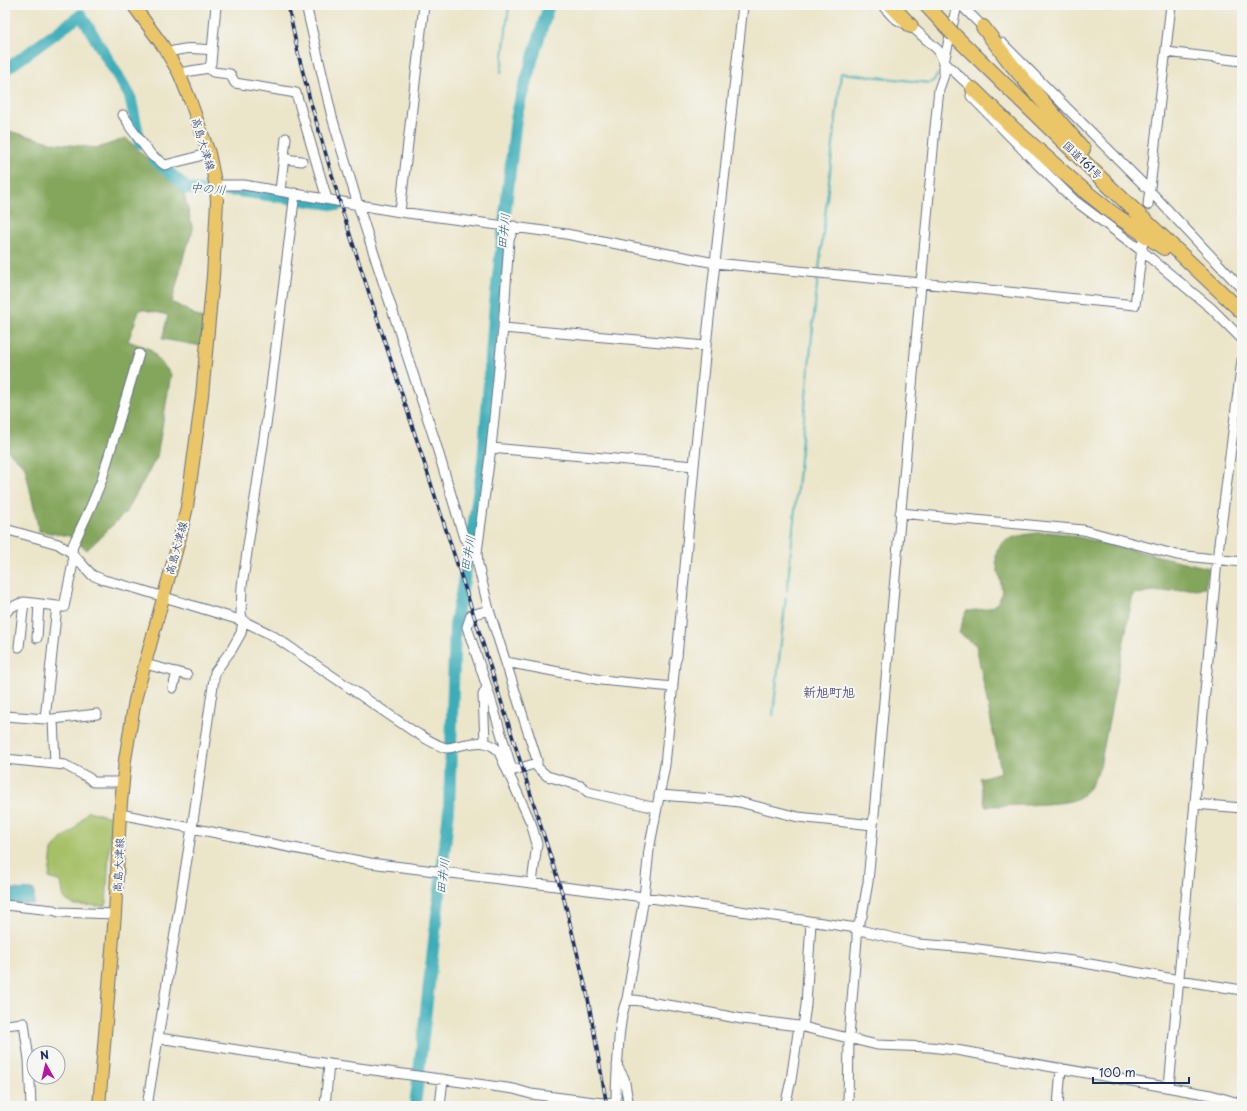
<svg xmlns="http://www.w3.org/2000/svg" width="1247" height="1111" font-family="'Playpen Sans','Klee One',sans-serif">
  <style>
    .green { fill: #a6c066; stroke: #607862 }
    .forest { fill: #84a65b; stroke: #506a5c }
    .water { fill: #3daeb9; stroke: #2c6e8c }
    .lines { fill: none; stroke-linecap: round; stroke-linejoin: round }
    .stream { stroke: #3daeb9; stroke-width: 2 }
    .river { stroke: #3daeb9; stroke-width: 12 }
    .minor-casing { stroke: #646f83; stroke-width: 11 }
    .major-casing { stroke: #646f83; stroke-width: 14 }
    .highway-casing { stroke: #646f83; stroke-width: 16 }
    .minor { stroke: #fff; stroke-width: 9 }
    .major { stroke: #ebc669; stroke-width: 12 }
    .highway { stroke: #ebc669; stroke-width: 14 }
    .rail-casing { stroke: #1b2f5e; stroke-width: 3.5 }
    .rail { stroke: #f6f6f2; stroke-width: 2; stroke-dasharray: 6; stroke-linecap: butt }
    .highway-bridge-casing { stroke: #646f83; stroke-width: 16; stroke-linecap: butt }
    .highway-bridge { stroke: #ebc669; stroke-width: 14 }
    .labels { text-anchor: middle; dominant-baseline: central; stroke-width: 4; stroke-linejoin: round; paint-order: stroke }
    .street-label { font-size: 11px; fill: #1b2f5e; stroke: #f6f6f2 }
    .water-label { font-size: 12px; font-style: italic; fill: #275b7e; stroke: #f6f6f2 }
    .quarter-label { font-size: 13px; font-weight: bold; fill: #59527c; stroke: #f6f6f2 }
  </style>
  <rect width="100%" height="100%" fill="#f6f6f2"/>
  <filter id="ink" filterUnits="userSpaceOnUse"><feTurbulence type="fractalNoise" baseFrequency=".025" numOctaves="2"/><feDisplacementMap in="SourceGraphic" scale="8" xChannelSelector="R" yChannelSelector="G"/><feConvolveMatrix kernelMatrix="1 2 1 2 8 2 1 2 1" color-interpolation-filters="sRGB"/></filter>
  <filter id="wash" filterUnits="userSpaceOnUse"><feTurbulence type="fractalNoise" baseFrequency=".012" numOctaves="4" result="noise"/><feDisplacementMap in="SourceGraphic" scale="16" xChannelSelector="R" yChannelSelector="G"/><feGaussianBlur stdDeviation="0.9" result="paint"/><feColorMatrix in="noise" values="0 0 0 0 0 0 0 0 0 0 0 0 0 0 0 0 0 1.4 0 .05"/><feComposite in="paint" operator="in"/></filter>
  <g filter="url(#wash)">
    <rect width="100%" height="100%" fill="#ebe5c9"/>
    <!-- green -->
    <path class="green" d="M88,811l23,6 -5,89 -32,-1 -10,-6 -3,-17 -12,-4 3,-28 10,-12 11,-7z"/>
    <!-- forest -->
    <path class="forest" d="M5,130l49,13 44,5 28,-10 58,56 9,36 -8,21 -13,51 31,17 -1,27 -40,-7 6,-24 -28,-6 -12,32 22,8 21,25 -14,83 -31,55 -39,38 -18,-14 -30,-5 -14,-64 -20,-19z
      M1049,532l16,2 144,34 -4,20 -72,6 -33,173c-6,13 -12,28 -26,33 -9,3 -19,3 -28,4 -20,1 -41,2 -61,2l-5,-28 21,-6 -25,-127 -17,-12 7,-22c9,-1 20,-1 27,-5 26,-15 -19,-55 19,-68 12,-4 25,-5 37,-6z"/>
    <!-- water -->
    <path class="water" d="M8,889l26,1v14l-26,-1z"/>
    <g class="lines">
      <!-- stream -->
      <path class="stream" d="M951,10l1,-5
        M501,73l8,-68
        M819,270l22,-197 89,10 4,-3 3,-5
        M787,591l31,-316
        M773,715l13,-118"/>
      <!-- river -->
      <path class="river" d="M5,70l76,-55 49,81 10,47
        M154,159l34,30 50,2 100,14
        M415,1106l34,-296 6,-185 14,-71 14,-91 12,-160 21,-184 5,-22 28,-92"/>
    </g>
  </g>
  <g filter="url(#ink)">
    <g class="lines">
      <!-- minor casing -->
      <g class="minor-casing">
        <path id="minor" d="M306,5l26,112 26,88 77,236 29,97 13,14
          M882,5l11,12 8,5 10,4 27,24 6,12 29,27 -2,7 56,58 47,46 68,51 69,57 31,31
          M961,5l22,22 4,3
          M1002,43l148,148 92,98
          M1166,52l76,9
          M167,53c18,-6 27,-5 45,-3
          M209,68l4,4 17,2 5,9 61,10 31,106
          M179,73l30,-5 2,-5 5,-58
          M123,115l5,7 2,5 22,29 13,9 24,-6 20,-6
          M284,159l18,2
          M216,185h28l156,27 166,22 149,29 206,20 214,22 8,-65
          M280,191l6,-53
          M1148,205l23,-200
          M400,212l24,-207
          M514,226l-5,14 -6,88 -12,120 -14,104 1,13 11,45 48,150v7l10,9 34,10 7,6 68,16
          M503,328l203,18
          M491,448l203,18
          M900,513l183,17 94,25 65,7
          M5,529l53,15 14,9 20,22 12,5 34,9 105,32 29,14 141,96c9,5 25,16 34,17 3,0 7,-1 10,-2 17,-3 27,-8 41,4l33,73 6,21 -5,39
          M5,614c4,-7 12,-10 19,-12l33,4
          M37,638l2,-34
          M19,647l5,-45
          M506,662l95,18 72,7
          M145,664l42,11
          M487,687l24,79 -2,4
          M173,688l4,-16
          M5,716l40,3 12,-113 7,1 9,-44 -1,-10 1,-8 19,-41 9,-22 38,-128
          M45,719h8l44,-5
          M53,719l2,44
          M485,742l-2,-47 4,-8 -20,-60 4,-12 18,-5
          M5,759l60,6 24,13 4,4h30
          M508,772l29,-9
          M659,795l54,4 26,3 59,15 75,8
          M1195,804l47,4
          M120,814l250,49 274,34 213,31 7,3 55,13 51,4 103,13 106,19 63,10
          M5,905l48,5 6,2 56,2
          M627,999l47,7 68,13 57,7 78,19 53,2 26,3 255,45 31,9
          M5,1025l19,-2 5,37 2,46
          M803,1027l3,-22 5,-83
          M159,1038l170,26 185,25 17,5 39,5 32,4 14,-2c0,-22 2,-41 3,-63 2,-15 2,-25 8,-39l17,-102 5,-47 16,-85 10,-102 2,-6 17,-191 12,-120 37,-341
          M617,1066l7,12 5,28
          M1169,1087l48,-527 25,-200
          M147,1106l45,-278 23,-156 17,-23 9,-16 2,-12 -2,-8 1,-27 26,-175 27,-218
          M325,1106l4,-42
          M440,1106l3,-27
          M785,1106l6,-26 8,-54
          M848,1106l1,-69 8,-98v-11l5,-12 6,-34 66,-744 5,-49 5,-14v-13l13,-57
          M1058,1106l3,-38"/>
      </g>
      <!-- major casing -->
      <g class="major-casing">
        <path id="major" d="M99,1106l16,-192 5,-100 5,-54 10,-60 45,-163 7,-30 15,-111 11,-120 4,-75 -1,-14 -7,-34 -19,-53 -11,-27 -16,-27 -30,-41"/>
      </g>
      <!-- highway casing -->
      <g class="highway-casing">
        <path id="highway" d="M891,5l20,21
          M926,5l15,16
          M983,27l28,37 72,85
          M954,35l158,154 130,123
          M973,89l40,39 67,59 31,25 53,36"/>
      </g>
      <!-- minor -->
      <use href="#minor" class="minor"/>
      <!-- major -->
      <use href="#major" class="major"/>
      <!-- highway -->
      <use href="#highway" class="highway"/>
      <!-- rail casing -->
      <g class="rail-casing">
        <path id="rail" d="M288,5l10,48 12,47 33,113 134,412 87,274 23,94 20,113"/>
      </g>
      <!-- rail -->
      <use href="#rail" class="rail"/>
      <!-- highway-bridge casing -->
      <g class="highway-bridge-casing">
        <path id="highway-bridge" d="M941,21l13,14"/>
      </g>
      <!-- highway-bridge -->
      <use href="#highway-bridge" class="highway-bridge"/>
    </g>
  </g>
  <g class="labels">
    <!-- street labels -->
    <g class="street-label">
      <text transform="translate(204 144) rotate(73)">高島大津線</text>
      <text transform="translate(1083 160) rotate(44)">国道161号</text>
      <text transform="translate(176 548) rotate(-75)">高島大津線</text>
      <text transform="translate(118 865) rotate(-87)">高島大津線</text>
    </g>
    <!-- water labels -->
    <g class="water-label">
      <text transform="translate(208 188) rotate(5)">中の川</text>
      <text transform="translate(503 231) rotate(-84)">田井川</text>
      <text transform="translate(467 553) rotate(-80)">田井川</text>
      <text transform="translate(442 876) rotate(-83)">田井川</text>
    </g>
    <!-- quarter labels -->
    <g class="quarter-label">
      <text x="829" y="691">新旭町旭</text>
    </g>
  </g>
  <!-- margin -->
  <rect width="1247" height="1111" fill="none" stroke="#f6f6f2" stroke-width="20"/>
  <!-- north arrow -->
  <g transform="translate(46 1065) rotate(352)"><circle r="19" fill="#f6f6f2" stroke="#9ea6b7"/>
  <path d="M0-3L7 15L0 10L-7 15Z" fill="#b5179e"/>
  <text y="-6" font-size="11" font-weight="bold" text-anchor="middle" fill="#1b2f5e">N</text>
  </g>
  <!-- scale -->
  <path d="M1093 1077v6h96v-6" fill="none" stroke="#1b2f5e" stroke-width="2"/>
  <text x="1099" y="1077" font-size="12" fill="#1b2f5e" stroke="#f6f6f2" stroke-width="3" paint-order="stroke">100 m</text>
</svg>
